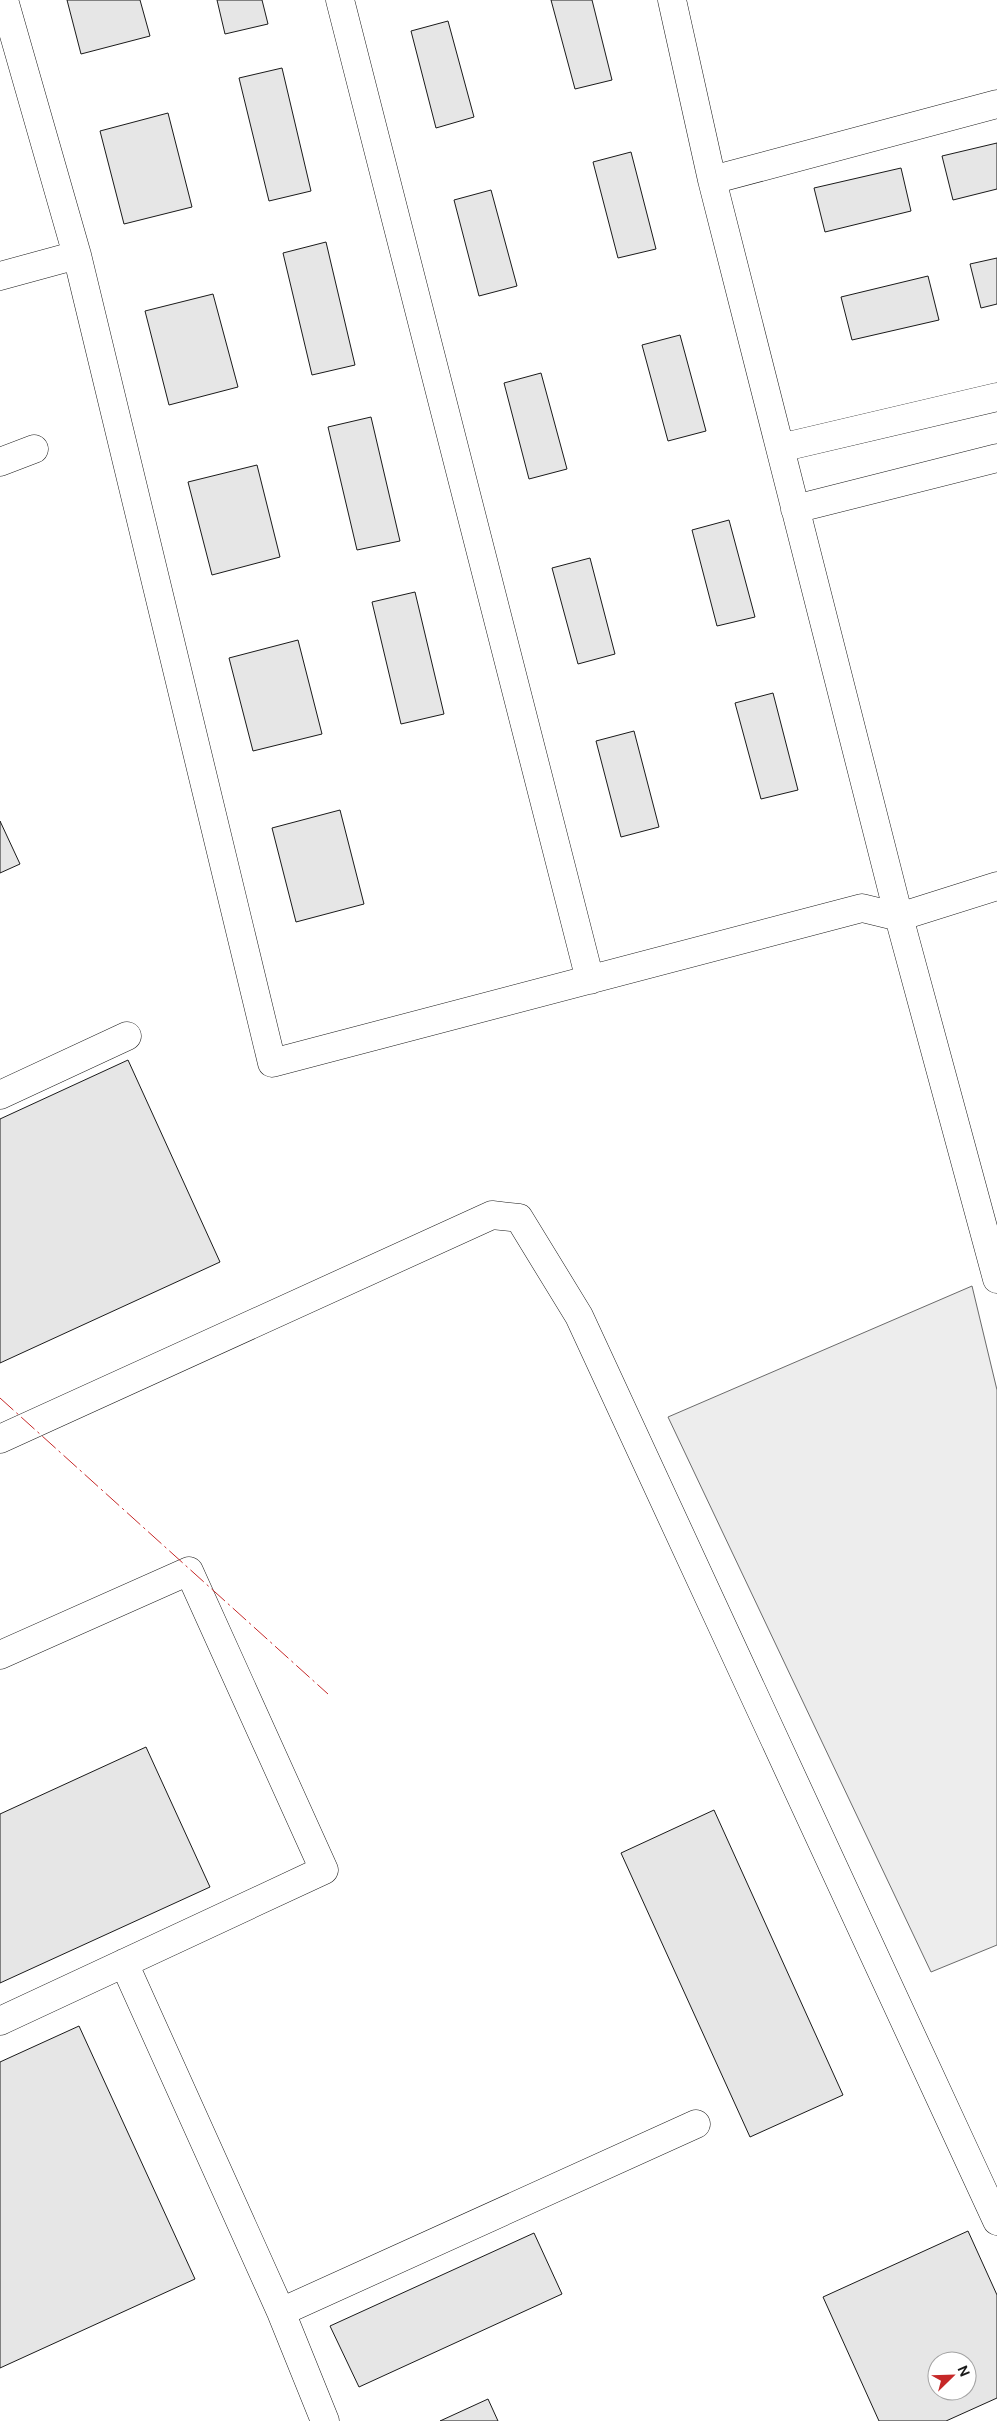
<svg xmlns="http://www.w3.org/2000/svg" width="997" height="2421" font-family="'DM Sans',sans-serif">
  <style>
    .built { fill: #ededed; stroke: #6a6a6a }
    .building { fill: #e6e6e6; stroke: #1a1a1a; fill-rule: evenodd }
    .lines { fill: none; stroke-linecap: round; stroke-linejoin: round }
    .minor-casing { stroke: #1a1a1a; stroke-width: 29 }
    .minor { stroke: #fff; stroke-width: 28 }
    .power { stroke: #c62828; stroke-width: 1; stroke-dasharray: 18 4 2.5 4; stroke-linecap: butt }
  </style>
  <rect width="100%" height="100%" fill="#fff"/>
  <!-- built -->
  <path class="built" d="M972,1286l25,104v555l-66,27 -263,-555z"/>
  <!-- building -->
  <path class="building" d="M67,0h73l10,36 -69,18z
    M217,0h45l6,24 -43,10z
    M551,0h41l20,80 -37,9z
    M448,21l26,96 -38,11 -25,-97z
    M282,68l29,123 -42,10 -30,-123z
    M168,113l24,94 -68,17 -24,-93z
    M997,143v46l-44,11 -11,-44z
    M631,152l25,97 -38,9 -25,-96z
    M901,168l10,43 -86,21 -11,-44z
    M491,190l26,96 -38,10 -25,-96z
    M326,242l29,123 -43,10 -29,-122z
    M997,258v46l-16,4 -11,-44z
    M928,276l11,44 -87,20 -11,-43z
    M213,294l25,93 -69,18 -24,-94z
    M680,335l26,96 -38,10 -26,-96z
    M541,373l26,96 -38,10 -25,-96z
    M371,417l29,124 -43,9 -29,-123z
    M257,465l23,92 -68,18 -24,-93z
    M729,520l26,97 -38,9 -25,-96z
    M590,558l25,96 -37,10 -26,-96z
    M415,592l29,122 -43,10 -29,-122z
    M298,640l24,94 -69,17 -24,-93z
    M773,693l25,97 -37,9 -26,-96z
    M634,731l25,96 -38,10 -25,-96z
    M340,810l24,94 -68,18 -24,-94z
    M0,821l20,43 -20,9z
    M128,1060l92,202 -220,101v-244z
    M146,1747l64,140 -210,96v-169z
    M714,1810l129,285 -93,42 -129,-284z
    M79,2026l116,253 -195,89v-306z
    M968,2231l29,64v103l-51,23h-67l-56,-124zM937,2361h30v30h-30z
    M534,2233l28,61 -203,93 -29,-61z
    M488,2399l10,22h-58z"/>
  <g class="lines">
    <!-- minor casing -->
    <g class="minor-casing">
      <path id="minor" d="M4,0l73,255 195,808 590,-155 37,9 98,-31
        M340,0l250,980
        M672,0l40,180 187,737 98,362
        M712,180l285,-76
        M0,276l77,-21
        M780,448l217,-51
        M0,462l34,-13
        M795,509l202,-51
        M0,1095l127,-59
        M0,1439l492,-224 27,3 60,98 418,905
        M0,1655l189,-84 135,299 -324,151
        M124,1963l157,349 44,109
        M281,2312l415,-188"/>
    </g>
    <!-- minor -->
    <use href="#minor" class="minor"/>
    <!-- power -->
    <path class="power" d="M0,1398l328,296"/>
  </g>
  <!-- north arrow -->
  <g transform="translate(952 2376) rotate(67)"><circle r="24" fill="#ffffff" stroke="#a3a3a3"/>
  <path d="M0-4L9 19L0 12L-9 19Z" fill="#c62828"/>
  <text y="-8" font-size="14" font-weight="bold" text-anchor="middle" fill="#1a1a1a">N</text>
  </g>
</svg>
